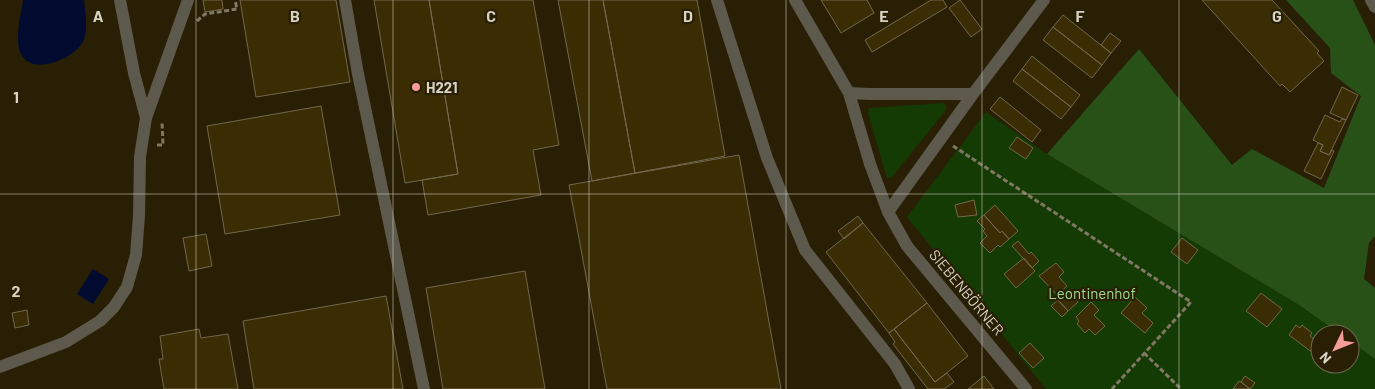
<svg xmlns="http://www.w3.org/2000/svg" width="1375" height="389" font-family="Barlow,sans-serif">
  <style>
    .green { fill: #153b04 }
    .forest { fill: #285118 }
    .water { fill: #000b2f }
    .building { fill: #3a2d04; stroke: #72684d }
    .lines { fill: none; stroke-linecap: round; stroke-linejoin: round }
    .path { stroke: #807864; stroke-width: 3; stroke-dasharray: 5 2.5; stroke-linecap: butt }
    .minor { stroke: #5d594d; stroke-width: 12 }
    .grid { fill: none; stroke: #d9d3c4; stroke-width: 1; stroke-opacity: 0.55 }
    .poi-dot { fill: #f59c96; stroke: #281f05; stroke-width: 2 }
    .labels { text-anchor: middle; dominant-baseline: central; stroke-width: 4.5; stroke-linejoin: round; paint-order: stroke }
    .poi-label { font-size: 15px; font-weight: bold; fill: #d9d3c4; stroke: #281f05; text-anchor: start }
    .street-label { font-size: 15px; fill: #d9d3c4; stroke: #281f05 }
    .park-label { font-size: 15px; fill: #9fdc8a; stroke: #281f05 }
    .grid-label { font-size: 16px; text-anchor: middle; font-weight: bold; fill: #d9d3c4; stroke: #281f05; stroke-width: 4.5; stroke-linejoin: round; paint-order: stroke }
  </style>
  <rect width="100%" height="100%" fill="#281f05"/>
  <!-- green -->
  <path class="green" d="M944,103l2,2v5l-54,67 -5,1 -19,-65 1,-5z
    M986,112l61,42 252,151 41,29h-20v30h30v-23l25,18v30h-329l-139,-172z"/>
  <!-- forest -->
  <path class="forest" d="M1286,0h67l22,45v191l-6,7 -5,36 11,9v71l-25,-18v-7h-10l-41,-29 -252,-151 92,-105 93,116 20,-16 72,39 37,-92 -30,-23 -1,-25z"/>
  <!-- water -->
  <path class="water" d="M23,0h61c1,12 4,27 0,39 -6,19 -52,38 -63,15 -7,-15 0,-38 2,-54z
    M93,269l16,10 -16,25 -16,-10z"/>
  <!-- building -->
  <path class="building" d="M203,0h19l1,9 -18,3z
    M240,0h96l14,82 -94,15z
    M374,0h55l29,174 -53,9z
    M429,0h104l26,145 -26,5 8,45 -113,20 -6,-35 36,-6z
    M558,0h45l32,173 -43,8z
    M603,0h94l28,156 -90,17z
    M821,0h46l7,13 -33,20z
    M931,0h12l4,7 -75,45 -7,-12z
    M960,0l22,29 -11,8 -22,-29z
    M1202,0h70l47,51 -2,2 7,8 -34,31 -8,-8 -2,2z
    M1063,15l48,38 -9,12 -49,-38z
    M1053,27l49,38 -10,13 -49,-38z
    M1110,33l11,8 -10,12 -10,-8z
    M1032,56l48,39 -9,12 -49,-38z
    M1022,69l49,38 -10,12 -48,-38z
    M1342,87l16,8 -12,25 -16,-7z
    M1000,97l41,33 -9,12 -42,-33z
    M321,106l19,109 -115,19 -18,-108z
    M1325,115l15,7 2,-3 4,1 -17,35 -9,-4 3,-6 -10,-5z
    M1017,137l16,11 -7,11 -17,-11z
    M1318,143l5,2 -3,6 9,4 3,-5 2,1 -13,28 -17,-8z
    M739,155l42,234h-174l-38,-204z
    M974,200l3,15 -19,2 -3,-12z
    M995,205l23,26 -9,8 -7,-8 -2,2 -16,-18z
    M984,215l16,18 2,-2 7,8 -9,8 -2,-2 -8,8 -10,-10 7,-7 -4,-5 2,-2 -8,-8z
    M858,216l5,7 -19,16 -6,-8z
    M863,223l64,80 -38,30 -63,-81z
    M206,234l6,32 -23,5 -6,-33z
    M1182,238l16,12 -11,14 -16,-12z
    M1018,241l11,13 2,-2 8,9 -7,7 -20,-22z
    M1024,258l11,13 -19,17 -12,-14z
    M1056,263l8,9 -5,5 8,9 -10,9 -18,-19z
    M525,271l20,118h-102l-17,-101z
    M1067,291l11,11 -10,9 -10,-11z
    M1261,293l21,16 -15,18 -21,-16z
    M386,296l17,93h-149l-11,-68z
    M1135,297l12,11 -5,5 11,10 -8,10 -24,-20z
    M1058,300l10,11 -6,6 -11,-11z
    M1091,302l8,8 -5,5 11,11 -10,9 -6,-6 -4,4 -8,-9 2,-3 -3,-4z
    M927,303l41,53 -33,26 -41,-53z
    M27,310l2,15 -14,3 -3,-15z
    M1296,325l4,3 2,-3 10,8 -2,3 10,8 -7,9 -24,-18z
    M199,329l2,9 27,-4 10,55h-74l-5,-30h4l-3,-23z
    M894,329l41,53 12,-9 7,9 -10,7h-16l-35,-45 2,-2 -6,-9z
    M1030,343l14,15 -11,10 -14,-15z
    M984,376l10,13h-26z
    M1245,376l10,7 -5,6 -9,-7z
    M1239,381l2,1 9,7h-17z"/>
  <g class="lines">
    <!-- path -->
    <path class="path" d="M197,21l8,-7 32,-5 -2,-9
      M157,145h6l-1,-23
      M953,146l238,156 -79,87
      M1144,353l37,36"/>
    <!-- minor -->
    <path class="minor" d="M120,0l14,73 12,45
      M345,0l13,74 66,315
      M717,0l50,158 38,92 90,114 14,25
      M795,0l54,93 21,71 18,48 19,34 119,143
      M1371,0l4,7
      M849,93l20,1h104
      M888,212l85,-118 71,-94
      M0,367l66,-25 34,-21 14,-14 13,-20 9,-32 3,-39 1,-59 6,-39 42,-118"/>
  </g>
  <!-- grid -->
  <path class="grid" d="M196,0v389M393,0v389M589,0v389M786,0v389M982,0v389M1179,0v389M0,194h1375"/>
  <!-- markers -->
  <circle class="poi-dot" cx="416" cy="87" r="5"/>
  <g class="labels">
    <!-- poi labels -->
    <g class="poi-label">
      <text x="426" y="87">H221</text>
    </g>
    <!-- street labels -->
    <g class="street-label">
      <text transform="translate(967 292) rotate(50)">SIEBENBÖRNER</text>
    </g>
    <!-- park labels -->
    <g class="park-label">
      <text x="1092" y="293">Leontinenhof</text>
    </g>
  </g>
  <g class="grid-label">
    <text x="98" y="22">A</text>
    <text x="295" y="22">B</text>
    <text x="491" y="22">C</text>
    <text x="688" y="22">D</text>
    <text x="884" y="22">E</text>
    <text x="1080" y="22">F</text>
    <text x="1277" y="22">G</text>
    <text x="16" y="103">1</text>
    <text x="16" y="297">2</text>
  </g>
  <!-- north arrow -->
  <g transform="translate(1335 349) rotate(227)"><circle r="24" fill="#281f05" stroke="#6f6751"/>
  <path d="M0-4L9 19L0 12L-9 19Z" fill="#f59c96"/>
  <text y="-8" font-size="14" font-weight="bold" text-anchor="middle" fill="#d9d3c4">N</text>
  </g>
</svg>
